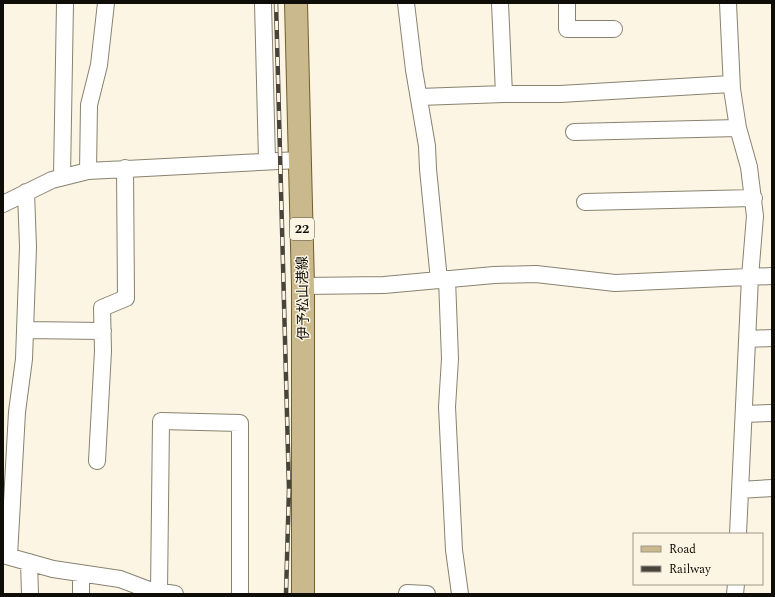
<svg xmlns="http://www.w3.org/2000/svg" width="775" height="597" font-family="Spectral,'Noto Sans JP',serif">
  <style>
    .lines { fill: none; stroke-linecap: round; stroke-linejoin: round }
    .minor-casing { stroke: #888271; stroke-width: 18 }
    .primary-casing { stroke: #705e2b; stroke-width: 24 }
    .minor { stroke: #fff; stroke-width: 16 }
    .primary { stroke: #c9b98c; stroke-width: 22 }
    .rail-casing { stroke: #48443b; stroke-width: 4.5 }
    .rail { stroke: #fcf5e3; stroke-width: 3; stroke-dasharray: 9; stroke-linecap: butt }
    .labels { text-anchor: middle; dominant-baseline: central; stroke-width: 3; stroke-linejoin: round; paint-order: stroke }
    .shield { fill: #fcf5e3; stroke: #565349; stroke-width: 1 }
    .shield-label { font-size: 13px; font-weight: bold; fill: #0f0d07 }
    .street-label { font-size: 14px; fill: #0f0d07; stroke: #fcf5e3 }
  </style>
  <rect width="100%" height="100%" fill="#fcf5e3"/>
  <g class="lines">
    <!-- minor casing -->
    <g class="minor-casing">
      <path id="minor" d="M263,3l4,158
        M406,3l8,67 13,76 1,23 11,111
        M500,3l4,91h56l171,-10
        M567,3v26h47
        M728,3l4,86 6,39 11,39 6,49 -5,61 -12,257
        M419,97l85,-3
        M574,132l164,-4
        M88,171l1,-66 10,-40 7,-62
        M62,176l3,-173
        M585,202l169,-4
        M3,204l49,-24 36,-9 211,-11
        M447,279l3,80 -3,48 7,143 6,44
        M303,286l81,-1 110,-10 42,-1 79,9 157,-7
        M25,330l78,1
        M747,339l25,-1
        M744,414l28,-1
        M97,461l6,-110 -1,-43 24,-10 -1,-130
        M740,490l32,-2
        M3,555l50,14 67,10 29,11 26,4
        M9,556l8,-144 7,-53 4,-112 -2,-55
        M29,562l1,32
        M81,573v21
        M159,592l2,-171 79,2v171
        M407,593l20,1
        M735,594l1,-10"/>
    </g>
    <!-- primary casing -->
    <g class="primary-casing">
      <path id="primary" d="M296,3l7,283v308"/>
    </g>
    <!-- minor -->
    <use href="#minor" class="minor"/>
    <!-- primary -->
    <use href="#primary" class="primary"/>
    <!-- rail casing -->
    <g class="rail-casing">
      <path id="rail" d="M276,3l13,486 -3,105"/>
    </g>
    <!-- rail -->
    <use href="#rail" class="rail"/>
  </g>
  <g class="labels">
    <!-- shield labels -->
    <rect class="shield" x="290" y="218" width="24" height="22" rx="3"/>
    <g class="shield-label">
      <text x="302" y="229">22</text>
    </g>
    <!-- street labels -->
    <g class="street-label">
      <text transform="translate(303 298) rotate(-91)">伊予松山港線</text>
    </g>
  </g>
  <!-- border -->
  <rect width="775" height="597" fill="none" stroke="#0f0d07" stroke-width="8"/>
  <!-- legend -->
  <rect x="633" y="533" width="130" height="52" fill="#fcf5e3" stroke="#9d988b"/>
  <rect x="641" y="546" width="20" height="6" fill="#c9b98c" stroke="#9d988b"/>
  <text x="669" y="553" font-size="12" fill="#0f0d07">Road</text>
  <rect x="641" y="566" width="20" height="6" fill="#48443b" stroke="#9d988b"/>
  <text x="669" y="573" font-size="12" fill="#0f0d07">Railway</text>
</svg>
